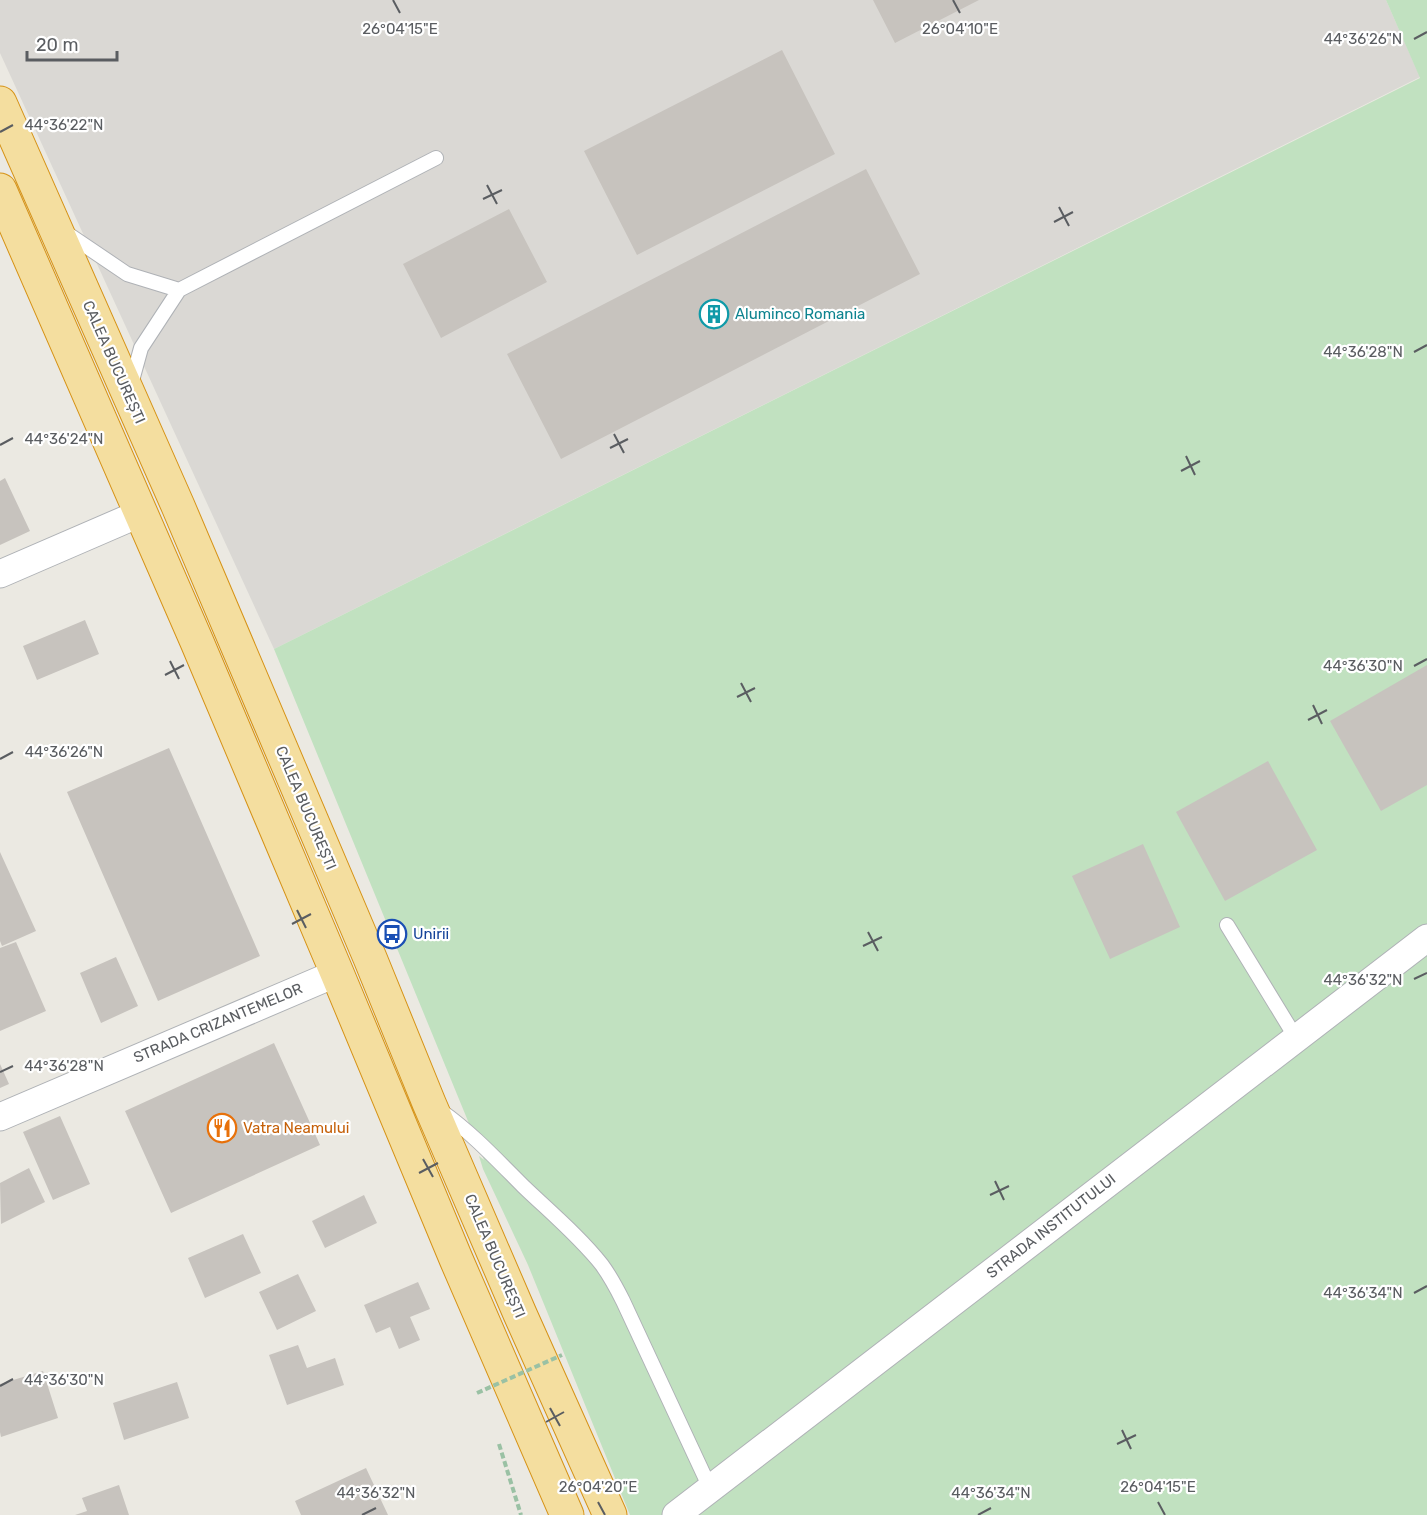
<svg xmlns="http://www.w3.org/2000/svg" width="1427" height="1515" font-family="Rubik,sans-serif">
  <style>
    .industrial { fill: #dad8d4 }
    .green { fill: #c1e1c0 }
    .building { fill: #c7c3be }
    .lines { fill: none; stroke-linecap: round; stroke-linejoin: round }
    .service-casing { stroke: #afb2b6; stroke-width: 16 }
    .minor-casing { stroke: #afb2b6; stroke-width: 29 }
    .trunk-casing { stroke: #d69317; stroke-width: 35 }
    .path { stroke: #9ac1a4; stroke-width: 4; stroke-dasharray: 6 3; stroke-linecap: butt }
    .service { stroke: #fff; stroke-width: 14 }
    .minor { stroke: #fff; stroke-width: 27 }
    .trunk { stroke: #f4de9f; stroke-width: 33 }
    .path-bridge { stroke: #9ac1a4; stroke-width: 4; stroke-dasharray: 6 3; stroke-linecap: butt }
    .ticks { fill: none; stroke: #5a5d61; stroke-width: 2 }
    .labels { text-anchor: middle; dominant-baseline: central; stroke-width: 4.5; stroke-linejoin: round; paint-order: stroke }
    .culture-label { font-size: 15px; fill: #0d838f; stroke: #fff; text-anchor: start }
    .street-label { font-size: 15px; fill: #5a5d61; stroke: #fff }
    .transit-label { font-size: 15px; fill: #164399; stroke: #fff; text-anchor: start }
    .food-label { font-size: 15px; fill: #c56008; stroke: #fff; text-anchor: start }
    .ticks-label { font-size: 15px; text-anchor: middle; fill: #5a5d61; stroke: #fff; stroke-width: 4.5; stroke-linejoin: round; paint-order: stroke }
  </style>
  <rect width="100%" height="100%" fill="#ebe9e2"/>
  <!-- industrial -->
  <path class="industrial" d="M0,0h1386l34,77 -1146,572 -274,-596z"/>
  <!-- green -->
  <path class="green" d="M1386,0h41v1515h-797l-102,-250 -45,-96 -4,-13 5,4 -210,-511 1146,-571z"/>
  <!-- building -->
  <path class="building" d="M873,0h106l-84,43z
    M782,50l53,104 -198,101 -53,-104z
    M866,169l54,105 -359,185 -54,-105z
    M509,209l38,73 -106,56 -38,-74z
    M5,478l25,53 -30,14v-64z
    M85,620l14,34 -62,26 -14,-34z
    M1427,665v120l-46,26 -51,-90z
    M169,748l91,208 -102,45 -91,-209z
    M1268,761l49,89 -92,51 -49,-89z
    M1143,844l37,83 -70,32 -38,-83z
    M0,852l36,79 -34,15 -2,-5z
    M16,942l30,69 -46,20v-83z
    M116,957l22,49 -37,17 -21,-50z
    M274,1043l46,102 -149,68 -46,-102z
    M0,1064l9,20 -9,4z
    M60,1116l30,68 -37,16 -30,-68z
    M29,1168l16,34 -44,22 -1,-41z
    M364,1195l13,28 -52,25 -13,-27z
    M243,1234l18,39 -56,25 -17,-40z
    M298,1274l18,37 -39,19 -18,-38z
    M418,1282l12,27 -20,8 10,23 -21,9 -9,-22 -14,6 -12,-28z
    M298,1345l9,23 28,-10 9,27 -57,20 -18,-50z
    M43,1371l15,47 -57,19 -1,-5v-48z
    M177,1382l12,36 -65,22 -11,-37z
    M366,1468l22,47h-87l-6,-14z
    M119,1485l10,30h-54l12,-4 -5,-13z"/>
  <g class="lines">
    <!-- service casing -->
    <g class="service-casing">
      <path id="service" d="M65,232l62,42 52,16
        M133,384v-7l8,-29 38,-58 257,-132
        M1227,925l69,113
        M441,1111c30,21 56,49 82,75 26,25 57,51 79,79 8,11 15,24 21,36l87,187"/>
    </g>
    <!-- minor casing -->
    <g class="minor-casing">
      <path id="minor" d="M0,574l141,-61
        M0,1117l337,-144
        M676,1515l751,-577"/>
    </g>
    <!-- trunk casing -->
    <g class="trunk-casing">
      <path id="trunk" d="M0,103l178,403 192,452 59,145 91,211 90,201
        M0,190l197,452 140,331 119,286 111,256"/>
    </g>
    <!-- path -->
    <path class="path" d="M499,1444l22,71"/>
    <!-- service -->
    <use href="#service" class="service"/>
    <!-- minor -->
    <use href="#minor" class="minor"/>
    <!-- trunk -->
    <use href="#trunk" class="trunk"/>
    <!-- path-bridge -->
    <path class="path-bridge" d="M477,1393l85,-38"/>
  </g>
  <!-- ticks -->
  <path class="ticks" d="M393,0l7,13M953,0l7,13M1414,39l13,-7M0,132l13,-7M487,185l10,19M483,199l19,-9M1059,207l10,19M1054,222l19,-10M1414,352l13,-7M614,434l10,19M0,445l13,-7M610,448l18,-9M1186,456l9,19M1181,471l19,-10M170,661l9,18M1414,666l13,-7M165,675l19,-10M741,683l10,19M737,697l18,-9M1313,705l9,19M1308,720l19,-10M0,759l13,-7M297,910l9,18M292,924l19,-10M868,932l10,19M863,946l19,-9M1414,979l13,-6M0,1072l13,-6M423,1159l10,18M419,1173l19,-10M995,1181l9,19M990,1195l19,-9M1414,1293l13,-7M0,1386l13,-7M550,1408l10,18M546,1422l18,-10M1122,1430l9,19M1117,1444l19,-9M598,1502l7,13M1158,1502l7,13M362,1515l14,-7M978,1515l13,-7"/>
  <!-- icons -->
  <defs>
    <g id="building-ring" transform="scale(1.5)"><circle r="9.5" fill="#fff" stroke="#0f9aa8" stroke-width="1.5"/><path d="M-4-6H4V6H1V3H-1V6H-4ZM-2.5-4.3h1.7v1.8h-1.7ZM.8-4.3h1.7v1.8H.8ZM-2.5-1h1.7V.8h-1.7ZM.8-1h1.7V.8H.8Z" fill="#0f9aa8"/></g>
    <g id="bus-ring" transform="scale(1.5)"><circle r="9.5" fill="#fff" stroke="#1a4fb4" stroke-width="1.5"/><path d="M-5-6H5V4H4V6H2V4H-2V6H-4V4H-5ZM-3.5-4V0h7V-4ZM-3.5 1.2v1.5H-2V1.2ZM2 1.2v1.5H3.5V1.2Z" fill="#1a4fb4"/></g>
    <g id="restaurant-ring" transform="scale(1.5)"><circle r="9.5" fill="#fff" stroke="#e8710a" stroke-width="1.5"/><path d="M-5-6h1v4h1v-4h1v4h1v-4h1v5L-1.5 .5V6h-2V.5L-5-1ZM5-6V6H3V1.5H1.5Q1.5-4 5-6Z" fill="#e8710a"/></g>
  </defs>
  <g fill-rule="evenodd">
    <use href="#building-ring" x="714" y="314"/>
    <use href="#bus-ring" x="392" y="934"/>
    <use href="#restaurant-ring" x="222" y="1128"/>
  </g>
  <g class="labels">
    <!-- culture labels -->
    <g class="culture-label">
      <text x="735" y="314">Aluminco Romania</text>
    </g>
    <!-- street labels -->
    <g class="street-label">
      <text transform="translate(114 362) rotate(66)">CALEA BUCUREȘTI</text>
      <text transform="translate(306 808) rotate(67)">CALEA BUCUREȘTI</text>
      <text transform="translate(218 1023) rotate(-23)">STRADA CRIZANTEMELOR</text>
      <text transform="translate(1051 1226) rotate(-38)">STRADA INSTITUTULUI</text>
      <text transform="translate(495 1256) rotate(67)">CALEA BUCUREȘTI</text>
    </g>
    <!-- transit labels -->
    <g class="transit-label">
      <text x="413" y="934">Unirii</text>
    </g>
    <!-- food labels -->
    <g class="food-label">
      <text x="243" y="1128">Vatra Neamului</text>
    </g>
  </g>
  <g class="ticks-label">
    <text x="400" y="34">26°04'15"E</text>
    <text x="960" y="34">26°04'10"E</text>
    <text x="1363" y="44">44°36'26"N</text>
    <text x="64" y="130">44°36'22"N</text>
    <text x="1363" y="357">44°36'28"N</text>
    <text x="64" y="444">44°36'24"N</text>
    <text x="1363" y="671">44°36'30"N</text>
    <text x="64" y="757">44°36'26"N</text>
    <text x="1363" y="985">44°36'32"N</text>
    <text x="64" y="1071">44°36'28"N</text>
    <text x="1363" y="1298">44°36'34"N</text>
    <text x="64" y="1385">44°36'30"N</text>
    <text x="598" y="1492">26°04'20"E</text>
    <text x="1158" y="1492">26°04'15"E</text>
    <text x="376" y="1498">44°36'32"N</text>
    <text x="991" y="1498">44°36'34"N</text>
  </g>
  <!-- scale -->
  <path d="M27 51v9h90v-9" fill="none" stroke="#5a5d61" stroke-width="3"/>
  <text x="36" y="51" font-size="18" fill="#5a5d61" stroke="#ffffff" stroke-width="4.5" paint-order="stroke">20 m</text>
</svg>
